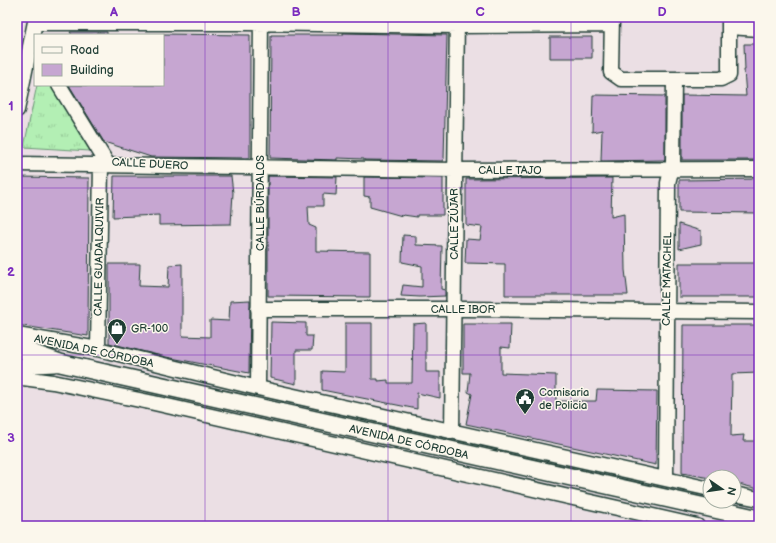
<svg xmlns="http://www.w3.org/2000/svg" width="776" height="543" font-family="'Balsamiq Sans',sans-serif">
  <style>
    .grass { fill: url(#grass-tufts); stroke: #699674 }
    .building { fill: #c6a6d1; stroke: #1f3d34 }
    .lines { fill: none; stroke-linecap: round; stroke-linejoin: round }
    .minor-casing { stroke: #1f3d34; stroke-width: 17 }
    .tertiary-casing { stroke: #1f3d34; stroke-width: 20 }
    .minor { stroke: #fbf7ec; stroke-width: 14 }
    .tertiary { stroke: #fbf7ec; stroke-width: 17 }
    .grid { fill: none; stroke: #7b2cbf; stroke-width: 1; stroke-opacity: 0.55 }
    .labels { text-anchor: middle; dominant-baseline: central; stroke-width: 3; stroke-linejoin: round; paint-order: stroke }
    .street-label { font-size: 11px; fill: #1f3d34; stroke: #fbf7ec }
    .poi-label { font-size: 11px; fill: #1f3d34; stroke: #fbf7ec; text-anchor: start }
    .neatline { fill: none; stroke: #7b2cbf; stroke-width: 1.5 }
    .grid-label { font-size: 13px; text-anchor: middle; font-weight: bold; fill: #7b2cbf }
  </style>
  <defs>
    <pattern id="grass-tufts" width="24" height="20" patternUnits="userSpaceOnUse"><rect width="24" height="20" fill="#b3efb4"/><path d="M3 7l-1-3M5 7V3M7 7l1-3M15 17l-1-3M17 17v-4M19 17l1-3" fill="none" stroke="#9ace9b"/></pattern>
  </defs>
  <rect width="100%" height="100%" fill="#ebdfe4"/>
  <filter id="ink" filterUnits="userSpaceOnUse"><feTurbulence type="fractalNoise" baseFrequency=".025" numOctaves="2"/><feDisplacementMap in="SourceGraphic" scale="8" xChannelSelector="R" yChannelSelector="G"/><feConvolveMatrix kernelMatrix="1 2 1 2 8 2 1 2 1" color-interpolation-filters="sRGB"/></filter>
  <g filter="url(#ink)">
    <!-- grass -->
    <path class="grass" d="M37,85h13l40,66 -66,-4z"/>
    <!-- building -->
    <path class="building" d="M70,32h37v3h-35z
      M343,33l104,2 -3,124h-1v2l-79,-1v-1l-27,-1v2l-67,-2 1,-123h72z
      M163,34l87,1v123l-99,-1 -47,-15 -35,-57h94z
      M550,37h42v21h-42z
      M744,44h15v116h-77v-65l64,1 -2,-26h1z
      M593,95l72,1v64l-64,1 1,-31 -10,2z
      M114,176h117l2,17 -2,31 -72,1v-10l-46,2z
      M268,176l69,1 -1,18 -13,-1v12h-15l1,19 7,3v23l54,1v45l-102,-1z
      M17,177l72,1 -1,158 -71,-11z
      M364,177l79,1v37h-26v2l-14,-2 -1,1 -32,-9v-10l-6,-1z
      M612,178l-1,39 13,-3 1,56 3,25h-123v-31l-40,-1 1,-24 14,1 2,-13 -16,-2v-46z
      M759,179v34l-80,-1v-32z
      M679,224l22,7v13l-22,5z
      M403,235l13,1v9l26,1 -1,43 4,1v6l-25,1 -19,-1 2,-11 19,2v-21l-20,-4z
      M679,263h80v34h-80z
      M109,264h31l-1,22 29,1 1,-22 13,-1v72l28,1v-17l19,1 1,-20 20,-1 -1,73 -83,-16 -57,-14z
      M271,322l35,1v13h7l-1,14h-16v34l-26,-6z
      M345,323h27v56h6v2l10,-1v3h24l1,-59 13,-1v49h14v26l-23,-5v16l-95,-19v-19l23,1z
      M463,324h48l-1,24 -9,-1v26l55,2v26h40l1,-11 60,1 -1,74 -190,-41 6,-30 -4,-2 2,-19h-7z
      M683,325h76v48l-27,1 -1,62 13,-1 -1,6h16v48l-25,-6v-6h-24v1l-28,-5z"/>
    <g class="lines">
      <!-- minor casing -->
      <g class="minor-casing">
        <path id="minor" d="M612,17l-1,55 10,7h100l8,-4v-58
          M35,23h213l209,3 155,-1
          M729,27l30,2
          M59,85l49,80
          M17,110l19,-93
          M17,164l438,6 304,-1
          M258,309h208l293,3
          M17,335l81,14 160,39 452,101
          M98,349l3,-184
          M17,379l6,-1 30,4 101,21 543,123
          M258,388l3,-371
          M452,432l5,-415
          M666,479l2,-296 5,-20 1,-83
          M734,494l25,5"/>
      </g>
      <!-- tertiary casing -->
      <g class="tertiary-casing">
        <path id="tertiary" d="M17,348l43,15 699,156
          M17,369l17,-5 20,-1"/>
      </g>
      <!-- minor -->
      <use href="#minor" class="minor"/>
      <!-- tertiary -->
      <use href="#tertiary" class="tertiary"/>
    </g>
  </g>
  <!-- grid -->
  <path class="grid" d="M205,17v509M388,17v509M571,17v509M17,188h742M17,355h742"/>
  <!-- icons -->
  <defs>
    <g id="shop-pin" transform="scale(1)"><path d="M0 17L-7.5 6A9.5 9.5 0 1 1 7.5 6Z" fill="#1f3d34" stroke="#fbf7ec"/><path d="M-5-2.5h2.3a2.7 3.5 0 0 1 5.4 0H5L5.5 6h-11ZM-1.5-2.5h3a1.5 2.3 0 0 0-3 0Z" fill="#fff"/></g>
    <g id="civic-pin" transform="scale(1)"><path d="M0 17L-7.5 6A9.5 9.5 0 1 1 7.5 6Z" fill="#1f3d34" stroke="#fbf7ec"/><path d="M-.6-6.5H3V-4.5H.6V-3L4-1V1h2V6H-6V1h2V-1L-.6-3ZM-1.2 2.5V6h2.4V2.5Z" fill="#fff"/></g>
  </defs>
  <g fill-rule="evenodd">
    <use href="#shop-pin" x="117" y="328"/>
    <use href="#civic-pin" x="525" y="398"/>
  </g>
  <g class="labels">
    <!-- street labels -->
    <g class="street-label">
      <text transform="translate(150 164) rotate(3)">CALLE DUERO</text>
      <text x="510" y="170">CALLE TAJO</text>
      <text transform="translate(260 203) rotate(-90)">CALLE BÚRDALOS</text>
      <text transform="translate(454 224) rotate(-90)">CALLE ZÚJAR</text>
      <text transform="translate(99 257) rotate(-89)">CALLE GUADALQUIVIR</text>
      <text transform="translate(667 279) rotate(-89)">CALLE MATACHEL</text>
      <text x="463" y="309">CALLE IBOR</text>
      <text transform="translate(94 351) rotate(12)">AVENIDA DE CÓRDOBA</text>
      <text transform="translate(409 442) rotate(13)">AVENIDA DE CÓRDOBA</text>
    </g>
    <!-- poi labels -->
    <g class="poi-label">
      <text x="131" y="328">GR-100</text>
      <text x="539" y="392">Comisaria<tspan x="539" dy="13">de Policia</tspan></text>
    </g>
  </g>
  <!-- margin -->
  <rect width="776" height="543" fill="none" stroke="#fbf7ec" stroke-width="44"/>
  <!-- legend -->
  <rect x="34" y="34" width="130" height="52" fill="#fbf7ec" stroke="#a3ada2"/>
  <rect x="42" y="47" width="20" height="6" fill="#fbf7ec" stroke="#a3ada2"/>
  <text x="70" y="54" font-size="12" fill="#1f3d34">Road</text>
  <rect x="42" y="64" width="20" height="12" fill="#c6a6d1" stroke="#a3ada2"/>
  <text x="70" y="74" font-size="12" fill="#1f3d34">Building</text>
  <!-- north arrow -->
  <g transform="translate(722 489) rotate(103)"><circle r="19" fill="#fbf7ec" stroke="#a3ada2"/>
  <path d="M0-3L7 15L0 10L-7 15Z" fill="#1f3d34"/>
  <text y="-6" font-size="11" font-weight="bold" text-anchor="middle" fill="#1f3d34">N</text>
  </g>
  <rect x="22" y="22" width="732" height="499" class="neatline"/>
  <g class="grid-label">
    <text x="114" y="16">A</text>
    <text x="296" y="16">B</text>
    <text x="480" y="16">C</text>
    <text x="662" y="16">D</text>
    <text x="11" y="110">1</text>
    <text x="11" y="276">2</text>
    <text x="11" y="442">3</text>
  </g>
</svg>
